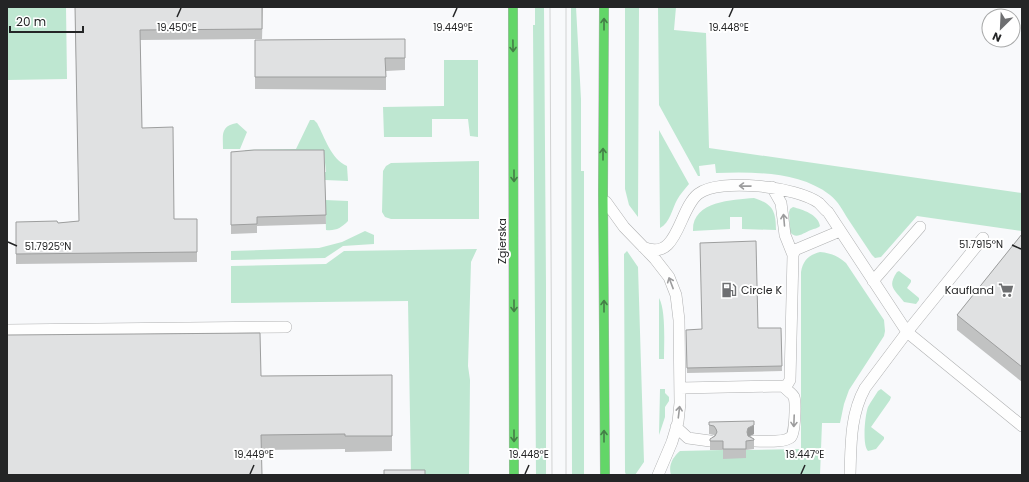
<svg xmlns="http://www.w3.org/2000/svg" width="1029" height="482" font-family="Poppins,sans-serif">
  <style>
    .green { fill: #bee7d1 }
    .lines { fill: none; stroke-linecap: round; stroke-linejoin: round }
    .lane-casing { stroke: #afb0b1; stroke-width: 12 }
    .fast-casing { stroke: #afb0b1; stroke-width: 10 }
    .lane { stroke: #fefefe; stroke-width: 11 }
    .fast { stroke: #63d668; stroke-width: 9 }
    .tram { stroke: #d1d2d2; stroke-width: 1 }
    .wall { fill: #c1c2c2 }
    .shaded-wall { fill: #9d9e9e }
    .building { fill: #e0e1e2; stroke: #9d9e9e }
    .oneway { stroke: #447e47 }
    .oneway2 { stroke: #9c9c9d }
    .ticks { fill: none; stroke: #242526; stroke-width: 1.5 }
    .labels { text-anchor: middle; dominant-baseline: central; stroke-width: 4; stroke-linejoin: round; paint-order: stroke }
    .street-label { font-size: 11px; fill: #242526; stroke: #fff }
    .poi-label { font-size: 11px; fill: #242526; stroke: #fff; text-anchor: start }
    .ticks-label { font-size: 10px; text-anchor: middle; fill: #242526; stroke: #fff; stroke-width: 4; stroke-linejoin: round; paint-order: stroke }
  </style>
  <rect width="100%" height="100%" fill="#f8f9fb"/>
  <!-- green -->
  <path class="green" d="M7,7h59l1,72 -60,1z
    M535,7h9l2,278v190h-10l-3,-450h2z
    M571,7h5l5,92v72h3v304h-12z
    M625,7h14l-1,210 -9,-12 -4,-16z
    M658,7h18l-2,23 32,3 3,115 313,45v38l-105,-15 -36,41 -6,1 -3,-3c-8,-12 -16,-24 -24,-36 -5,-8 -10,-18 -18,-24 -31,-24 -78,-23 -114,-22l-1,-9 -16,2 1,10h-2l-39,-71z
    M444,60h34v77l-8,-1 -2,-17h-36v18h-48l-1,-30 61,-1z
    M310,120h4l3,3c8,15 14,36 30,43l1,15 -23,-1v-8h1l-2,-19 -79,7v-10l51,-1z
    M237,123l10,9 -7,17h-17c0,-14 -3,-23 14,-26z
    M659,130l30,54c-4,5 -9,10 -12,16 -5,9 -7,23 -17,28z
    M479,161v58h-88l-6,-2 -3,-5 1,-41 3,-5 5,-3z
    M754,198c18,6 22,12 22,32l-34,-1v-12h-12v12l-37,2c-1,-30 39,-31 61,-33z
    M325,200l23,1v20c-7,7 -12,10 -22,9z
    M793,207c10,3 25,7 27,19 -3,3 -5,2 -9,4 -8,3 -15,10 -21,2l-1,-20 1,-3z
    M365,231l9,4v9l-31,2 -18,12 -94,2v-9l88,-3 23,-6z
    M477,249l-6,13 -3,104 2,14 -1,95h-58l-3,-174 -177,2v-37l95,-2 18,-13z
    M627,251l11,16 6,195 -9,13h-9l-1,-3 -1,-218z
    M820,252c11,1 18,4 26,11l38,57 1,11 -1,5 -35,54 -5,14 -4,19h-18l-2,52h-149c-3,-10 2,-18 9,-24l43,-1v9l23,-9 55,-1v-177c2,-12 8,-17 19,-20z
    M899,271l12,9v2l-4,6 12,10v2l-3,4 -12,-2c-10,-13 -17,-15 -7,-30z
    M659,298c7,12 5,46 5,61h-5z
    M660,389h5v4l4,4v4l-4,6v10l-6,18z
    M881,389l10,8 -1,3 -19,27 13,10v2l-8,10 -8,2c-6,-6 -3,-36 0,-44 3,-6 7,-11 10,-16z"/>
  <g class="lines">
    <!-- lane casing -->
    <g class="lane-casing">
      <path id="lane" d="M772,187l9,16 4,32 8,20
        M606,202l18,25 31,32 14,18 7,18 3,25 1,83 -2,19 -6,20 -14,33
        M643,247c35,16 35,-37 55,-53 22,-17 100,-7 121,9 3,3 6,7 9,9l79,120 115,94
        M873,281l47,-54
        M7,330l279,-3
        M680,388l103,-2 4,-1 3,-5 3,-125 2,-5 45,-19
        M676,427l12,11 22,3
        M754,441c9,0 31,2 37,-4 4,-4 5,-34 3,-40 -2,-4 -8,-7 -11,-11
        M850,475c1,-30 0,-60 15,-87l42,-56 76,-94"/>
    </g>
    <!-- fast casing -->
    <g class="fast-casing">
      <path id="fast" d="M513,7l1,468
        M604,7l-1,186 2,282"/>
    </g>
    <!-- lane -->
    <use href="#lane" class="lane"/>
    <!-- fast -->
    <use href="#fast" class="fast"/>
    <!-- tram -->
    <path class="tram" d="M550,7l2,468
      M566,7v468"/>
  </g>
  <!-- wall -->
  <path class="wall" d="M75,7h188l-1,32 -122,1 2,88 32,91h23v43l-181,2v-42l42,1 21,-2z
    M405,39v31l-19,1v19l-131,-1v-49z
    M324,150l2,74 -69,2v7l-26,1v-82z
    M1022,234v148l-65,-52v-15z
    M781,328l1,43 -95,2 -1,-43z
    M392,375v76l-47,1v-3l-84,1v-74z
    M709,422l45,12 -4,2 4,3v10l-8,1v8l-23,1v-9h-13v-11l5,-2 -1,-2 -5,-1z"/>
  <!-- shaded-wall -->
  <path class="shaded-wall" d="M754,425v9l-6,3 -1,4v-9l1,-4z"/>
  <!-- building -->
  <path class="building" d="M75,7h187v22l-122,1 2,98 31,-1 1,92h23v33l-181,2v-32l41,-1 1,2 21,-2z
    M405,39v19h-20l1,19h-131v-37z
    M254,150h70l2,65 -69,2v7l-26,1v-73z
    M1022,234v133l-65,-52z
    M756,241l2,87h23l1,38 -95,2 -1,-38 16,-1 -2,-86z
    M260,333l1,43 131,-1v61h-47v-2l-84,1 1,40h-255v-140z
    M754,421v4l-6,3 -1,4 1,4 6,3v1l-8,1v8h-23v-8h-13v-2l5,-3 2,-4 -1,-3 -2,-3 -5,-1v-3z
    M384,470h41v5h-41z"/>
  <!-- one-way arrows -->
  <defs><path id="oneway-shaft" d="M-6 0H5M1.5-3L5.5 0L1.5 3" fill="none" stroke-width="1.6" stroke-linecap="round" stroke-linejoin="round"/></defs>
  <g class="oneway">
    <use href="#oneway-shaft" transform="translate(604 24) rotate(-90)"/>
    <use href="#oneway-shaft" transform="translate(513 46) rotate(89)"/>
    <use href="#oneway-shaft" transform="translate(603 154) rotate(-90)"/>
    <use href="#oneway-shaft" transform="translate(514 176) rotate(90)"/>
    <use href="#oneway-shaft" transform="translate(514 306) rotate(90)"/>
    <use href="#oneway-shaft" transform="translate(604 306) rotate(-90)"/>
    <use href="#oneway-shaft" transform="translate(514 436) rotate(90)"/>
    <use href="#oneway-shaft" transform="translate(604 436) rotate(-90)"/>
  </g>
  <g class="oneway2">
    <use href="#oneway-shaft" transform="translate(745 186) rotate(-179)"/>
    <use href="#oneway-shaft" transform="translate(784 220) rotate(-95)"/>
    <use href="#oneway-shaft" transform="translate(671 283) rotate(-111)"/>
    <use href="#oneway-shaft" transform="translate(679 412) rotate(-83)"/>
    <use href="#oneway-shaft" transform="translate(794 421) rotate(92)"/>
  </g>
  <!-- ticks -->
  <path class="ticks" d="M177,17l4,-9M453,17l4,-9M729,17l4,-9M8,242l9,4M1012,245l9,4M250,474l4,-9M525,474l4,-9M801,474l4,-9"/>
  <!-- icons -->
  <defs>
    <g id="fuel-bare" transform="scale(1.2)"><path d="M-5.5-6h7V0h2V4h1.3V-2.5L3-4.5l.8-.8L6-3V5H2.5V1h-1V6h-7ZM-4.2-4.7v3.2H.2V-4.7Z" fill="#6e6f71" stroke="#fff" stroke-width="2.5" paint-order="stroke"/></g>
    <g id="supermarket-bare" transform="scale(1.2)"><path d="M-6-5.5h2.5l.6 2H6L4.5 2H-2.5L-4.4-4H-6ZM-1.5 3.2a1.3 1.3 0 1 0 .1 0ZM3 3.2a1.3 1.3 0 1 0 .1 0Z" fill="#6e6f71" stroke="#fff" stroke-width="2.5" paint-order="stroke"/></g>
  </defs>
  <g fill-rule="evenodd">
    <use href="#fuel-bare" x="729" y="290"/>
    <use href="#supermarket-bare" x="1006" y="290"/>
  </g>
  <g class="labels">
    <!-- street labels -->
    <g class="street-label">
      <text transform="translate(502 241) rotate(-90)">Zgierska</text>
    </g>
    <!-- poi labels -->
    <g class="poi-label">
      <text x="741" y="290">Circle K</text>
      <text x="994" y="290" text-anchor="end">Kaufland</text>
    </g>
  </g>
  <g class="ticks-label">
    <text x="177" y="31">19.450°E</text>
    <text x="729" y="31">19.448°E</text>
    <text x="453" y="31">19.449°E</text>
    <text x="981" y="248">51.7915°N</text>
    <text x="48" y="250">51.7925°N</text>
    <text x="254" y="458">19.449°E</text>
    <text x="529" y="458">19.448°E</text>
    <text x="805" y="458">19.447°E</text>
  </g>
  <!-- border -->
  <rect width="1029" height="482" fill="none" stroke="#242526" stroke-width="16"/>
  <!-- north arrow -->
  <g transform="translate(1001 28) rotate(204)"><circle r="19" fill="#ffffff" stroke="#a7a8a8"/>
  <path d="M0-3L7 15L0 10L-7 15Z" fill="#6e6f71"/>
  <text y="-6" font-size="11" font-weight="bold" text-anchor="middle" fill="#242526">N</text>
  </g>
  <!-- scale -->
  <path d="M10 26v6h73v-6" fill="none" stroke="#242526" stroke-width="2"/>
  <text x="16" y="26" font-size="12" fill="#242526" stroke="#ffffff" stroke-width="3" paint-order="stroke">20 m</text>
</svg>
